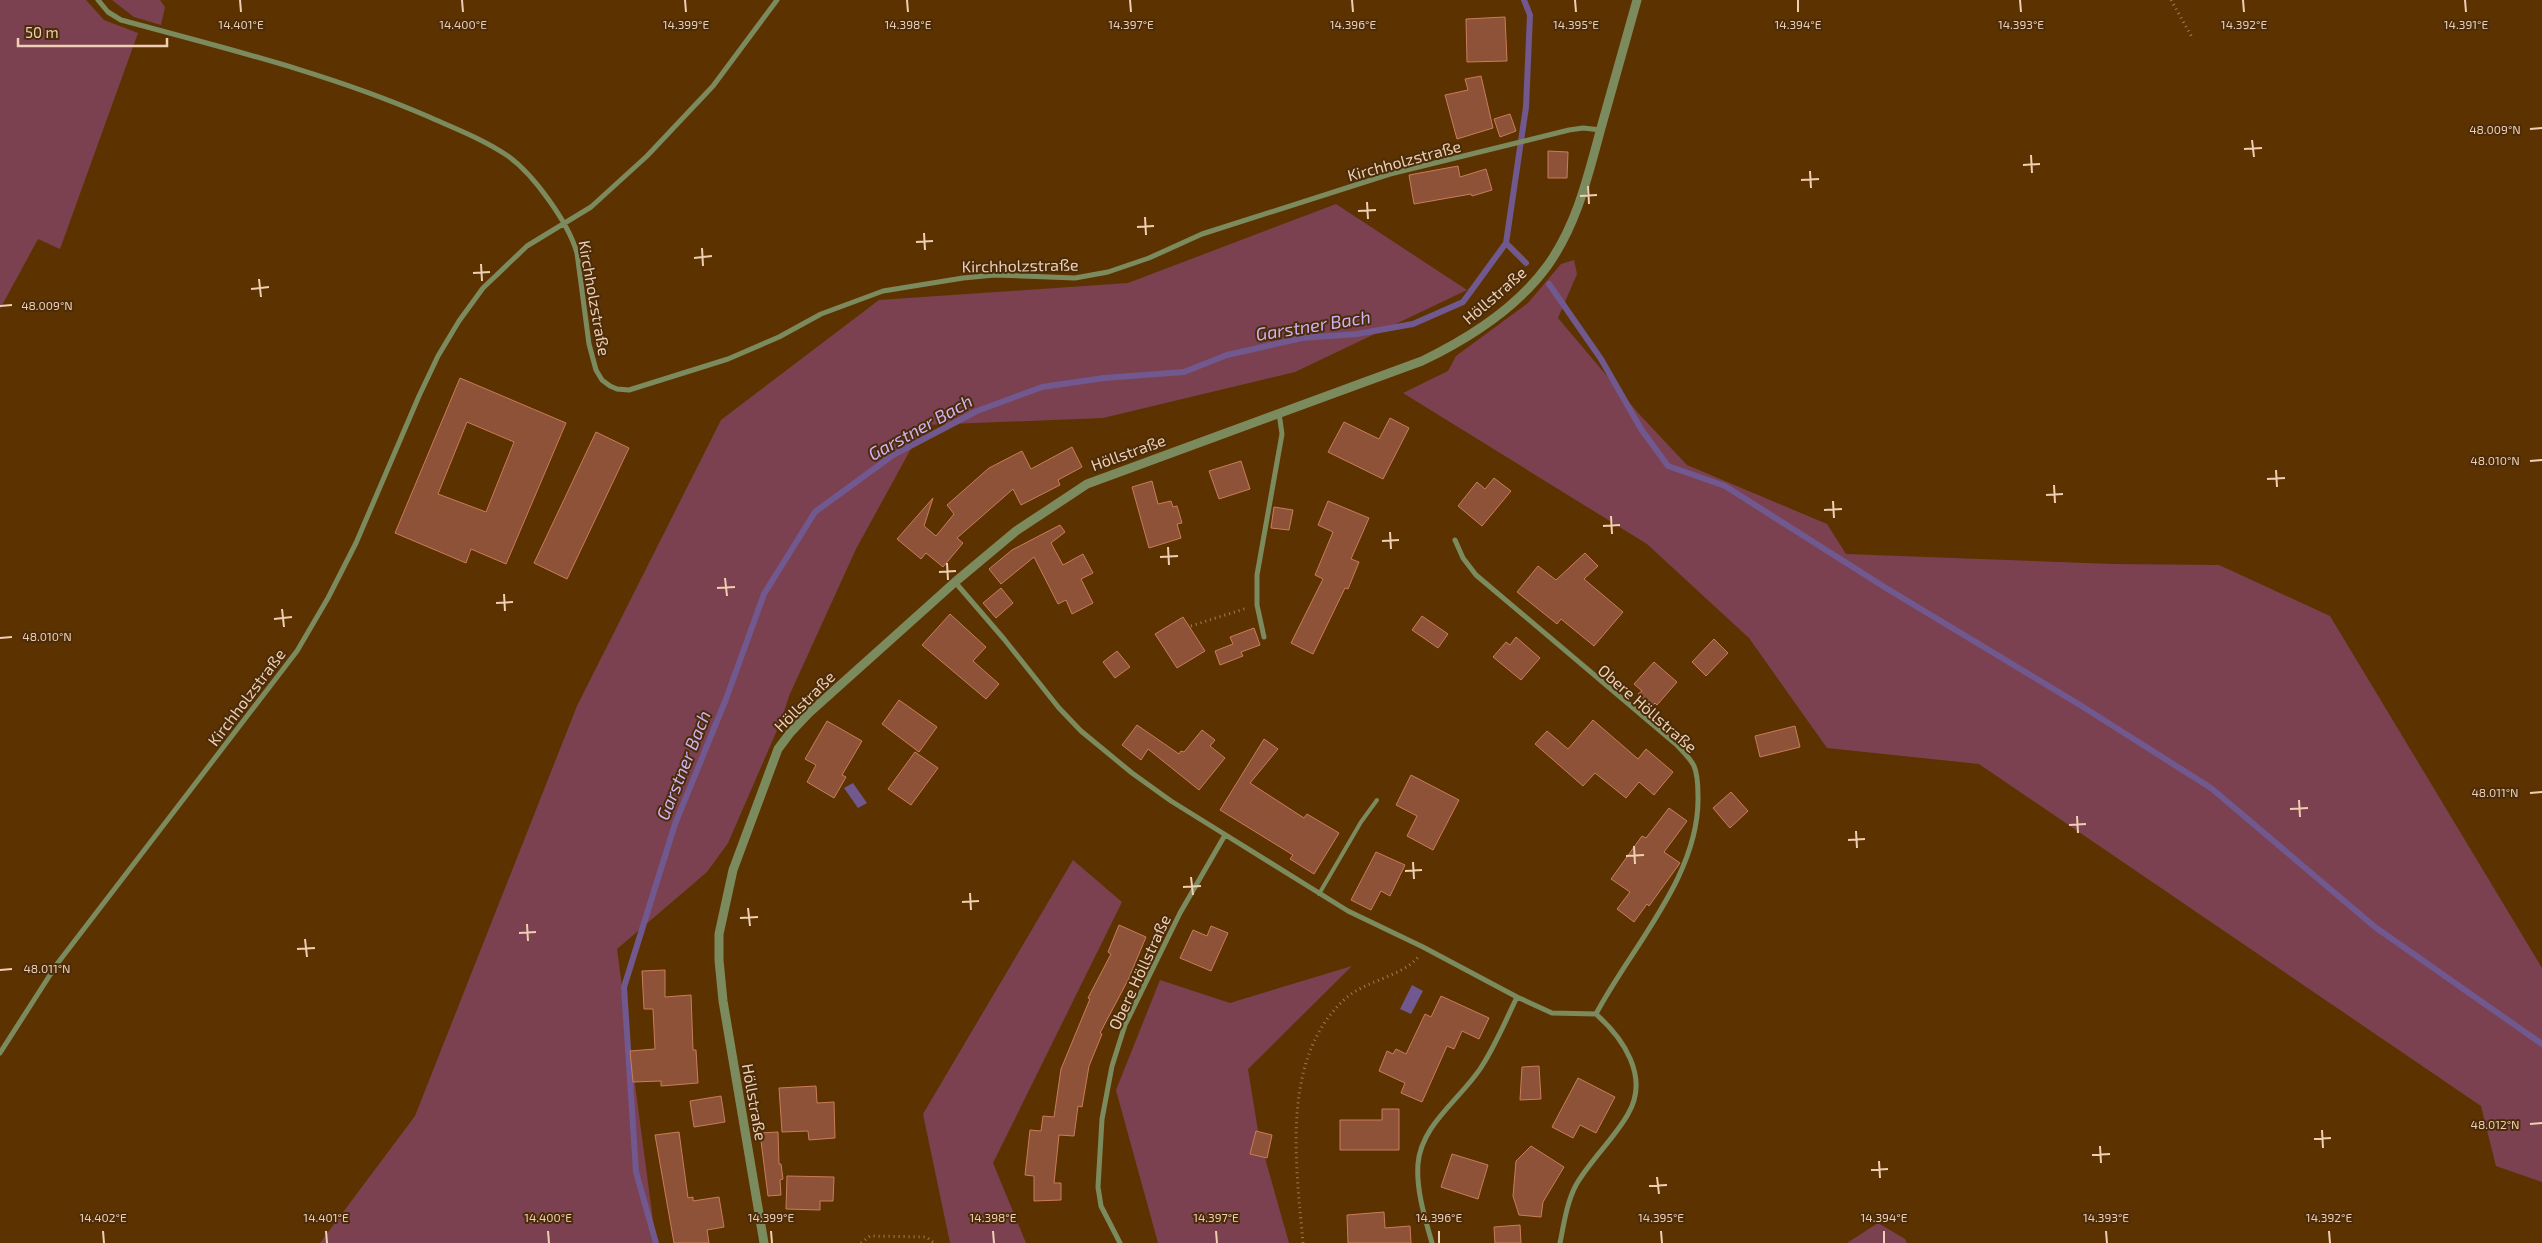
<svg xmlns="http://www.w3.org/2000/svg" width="2542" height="1243" font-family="'Exo 2',sans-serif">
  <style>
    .green { fill: #7b4150 }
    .water { fill: #71588f }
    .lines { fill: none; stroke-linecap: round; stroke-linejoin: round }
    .stream { stroke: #71588f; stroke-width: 6 }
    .building { fill: #8d5237; stroke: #c87d5c; fill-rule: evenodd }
    .path { stroke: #a07b53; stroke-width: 3; stroke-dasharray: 1 4; stroke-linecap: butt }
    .service { stroke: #7c8b5e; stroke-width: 4 }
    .minor { stroke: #7c8b5e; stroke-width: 5 }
    .tertiary { stroke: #7c8b5e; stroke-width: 9 }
    .ticks { fill: none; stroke: #efcfb3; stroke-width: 2 }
    .labels { text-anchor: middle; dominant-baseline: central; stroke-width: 4; stroke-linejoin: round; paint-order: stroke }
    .street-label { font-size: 16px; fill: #efcfb3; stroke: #4a2c0b }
    .water-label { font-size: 18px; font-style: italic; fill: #ceb2f4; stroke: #4a2c0b }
    .ticks-label { font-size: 12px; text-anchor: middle; fill: #efcfb3; stroke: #4a2c0b; stroke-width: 4; stroke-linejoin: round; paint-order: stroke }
  </style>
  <rect width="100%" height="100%" fill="#5c3300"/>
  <!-- green -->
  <path class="green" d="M0,0h86l18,20 34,13 -78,216 -22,-10 -38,70z
    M112,0h48l5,7 -4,18 -27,-8z
    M1336,204l131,86 -172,82 -192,46 -179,7 -68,124 -67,147 -8,25 -53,122 -21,29 -90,77 39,294h-336l95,-127 162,-410 144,-286 158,-120 249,-17z
    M1574,260l3,14 -19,44 81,96 48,51 140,59 19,30 266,10 107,1 111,51 212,352v214l-46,-16 -15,-60 -502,-342 -152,-16 -78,-110 -102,-94 -244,-151 45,-22 8,-15 72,-53 33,-39z
    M1073,860l49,42 -129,261 33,80h-76l-27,-129z
    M1352,966l-104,103 11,68 30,106h-131l-42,-153 44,-110 70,23z
    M1878,1223l27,16 2,4h-60z"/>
  <!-- water -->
  <path class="water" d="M853,783l14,20 -9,5 -14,-20z
    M1412,985l11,6 -12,23 -11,-5z"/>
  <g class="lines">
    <!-- stream -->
    <path class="stream" d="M1506,243l20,20
      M1549,284l52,75 40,70 27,37 57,20 161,102 194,117 131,83 164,139 167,117
      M656,1243l-20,-71 -12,-185 51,-163 51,-125 38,-105 51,-82 78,-57 84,-44 65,-24 62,-9 80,-6 43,-17 75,-17 55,-4 56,-10 50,-22 43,-59 20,-136 4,-92 -6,-15"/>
  </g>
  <!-- building -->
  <path class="building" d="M1505,17l2,44 -40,1 -1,-43z
    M1481,76l12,52 -36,11 -12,-44 23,-5 -3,-11z
    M1510,114l6,17 -16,6 -6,-18z
    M1548,151l20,1 -1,26h-19z
    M1458,166l2,11 26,-8 6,21 -20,6 -1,-2 -57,10 -5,-29z
    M460,378l106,45 -60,141 -35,-15 -5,14 -71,-30zM467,422l47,20 -28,70 -48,-18z
    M1390,418l19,10 -26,51 -55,-27 16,-30 35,17z
    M596,432l33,16 -62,131 -33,-16z
    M1072,447l10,20 -24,13 2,5 -39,20 -8,-16 -56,49 6,5 -20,24 -17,-14 -5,6 -24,-20 36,-41 -9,28 12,10 18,-22 -7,-9 42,-37 33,-17 9,18z
    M1241,461l9,28 -31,10 -10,-28z
    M1494,478l17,13 -29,35 -24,-20 19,-24 8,7z
    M1152,481l6,23 13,-3 2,6 4,-1 5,17 -5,1 4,14 -32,10 -17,-61z
    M1328,501l41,17 -18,41 8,3 -11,27 -3,-1 -32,66 -22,-11 32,-64 -8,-4 18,-43 -15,-7z
    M1274,507l19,3 -4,20 -18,-2z
    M1060,525l5,7 -14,11 12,22 20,-11 10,19 -12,6 12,24 -21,11 -6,-14 -8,4 -24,-47 -33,27 -12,-15 23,-19z
    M1585,553l13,13 -14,13 39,33 -29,34 -33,-27 -4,5 -40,-32 21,-26 18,14z
    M1001,588l12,15 -17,15 -13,-15z
    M950,614l36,33 -13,14 26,23 -13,15 -64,-54z
    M1422,616l26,18 -10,14 -26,-18z
    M1183,617l22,34 -28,17 -22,-34z
    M1254,628l6,17 -19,7 2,4 -23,9 -5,-14 18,-7 -3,-7z
    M1516,637l24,21 -19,22 -28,-23 13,-15 4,3z
    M1714,639l14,14 -22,23 -14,-14z
    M1117,651l13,16 -15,11 -12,-16z
    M1654,662l23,20 -20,23 -2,-2 -3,3 -14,-12 4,-3 -8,-7z
    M899,700l38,27 -18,25 -37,-28z
    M1593,720l45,39 8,-10 27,23 -19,23 -15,-13 -13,16 -31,-25 -12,13 -48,-42 12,-13 21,18z
    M827,721l35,20 -20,34 4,2 -12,21 -27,-16 9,-17 -11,-6z
    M1137,725l42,29 2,-3 3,1 18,-22 13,10 -5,6 15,12 -26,32 -51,-41 -7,11 -19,-15z
    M1795,726l5,21 -40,10 -5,-21z
    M1264,739l14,10 -28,34 54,35 3,-4 32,19 -25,41 -24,-15 3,-4 -73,-45z
    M915,752l23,16 -27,37 -23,-16z
    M1411,775l48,25 -26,50 -26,-14 10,-20 -21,-11z
    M1731,792l17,19 -18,17 -17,-20z
    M1669,808l18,13 -23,31 16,11 -31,43 -2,-2 -13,18 -17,-13 13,-17 -19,-13 31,-43 4,2z
    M1376,852l29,13 -15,31 -9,-5 -10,19 -20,-10z
    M1119,925l27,12 -18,43 -28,53 2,1 -13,32 -7,41 -4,-1 -4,30 -15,-1 -5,48h7v17l-27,1v-25l-9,-1 5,-45 11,1 2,-15 11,1 7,-48 29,-70 -2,-1 23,-44 -3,-2z
    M1211,926l17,7 -17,38 -31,-13 13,-28 14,6z
    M665,970v27l26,-2 2,55h3l2,33 -37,3v-5l-28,1 -3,-31 25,-2 -2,-40h-9l-2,-38z
    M1441,996l48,22 -10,21 -17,-8 -8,18 -7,-3 -25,56 -21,-9 4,-10 -26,-12 8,-20 6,3 3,-5 10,5 19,-40 6,3z
    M1539,1066l2,33 -21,1 2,-33z
    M1578,1078l37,19 -19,36 -16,-8 -7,13 -21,-11z
    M816,1086l1,17 17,-1 1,36 -26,2 -1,-9 -26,1 -3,-44z
    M721,1096l4,26 -31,5 -4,-26z
    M1382,1109h17v41h-59v-30h42z
    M1256,1131l16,4 -5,23 -17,-4z
    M679,1132l9,66 5,-1v4l26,-4 5,30 -17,3 2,13h-35l-19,-108z
    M778,1132l1,32h2l2,15 -3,1 1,15 -13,1 -8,-63z
    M1531,1146l33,21 -21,35 -2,15 -22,-2 -6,-19 3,-35z
    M1452,1154l36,11 -10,34 -37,-12z
    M787,1176l47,1 -1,24h-13v9l-34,-1z
    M1384,1212l1,16 25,-2 1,17h-63l-1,-28z
    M1520,1225l1,18h-26l-1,-16z"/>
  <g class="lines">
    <!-- path -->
    <path class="path" d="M2171,0l22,39
      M1191,626l56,-18
      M861,1243l9,-7 56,1 8,6
      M1303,1243c-7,-79 -23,-186 43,-245 21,-18 57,-22 72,-41"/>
    <!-- service -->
    <path class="service" d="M1319,894l42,-72 16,-22"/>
    <!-- minor -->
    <path class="minor" d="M98,0l10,12 13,8c103,28 207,53 306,96 27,12 56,23 81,40 26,19 60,66 69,97l12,91 7,26 6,10 8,6 7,3 12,1 99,-31 51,-22 42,-23 62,-23 80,-13 32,-3 80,3 33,-6 41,-14 53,-24 188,-60 179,-44 14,-2 18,2
      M955,582l49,57 55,69 22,23 51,42 39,28 177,110 75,36 94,50 35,16 44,1c36,-68 104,-139 102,-218 0,-10 0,-21 -4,-30 -4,-8 -11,-14 -17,-21l-201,-170 -13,-17 -8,-18
      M1264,637l-7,-32v-30l25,-141 -3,-21
      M0,1053l57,-89 240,-313 31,-53 28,-55 63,-147 19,-40 21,-35 24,-33 44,-42 64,-39 56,-51 66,-70 64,-86
      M1120,1243l-19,-37 -3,-19 4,-68 10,-53 13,-41 55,-112 45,-78
      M1432,1243c-7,-25 -16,-53 -14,-79 3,-40 44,-66 64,-98 14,-22 24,-46 35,-69
      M1560,1243c4,-20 7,-41 16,-58 15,-26 38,-46 52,-71 22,-37 -5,-76 -32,-100"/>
    <!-- tertiary -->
    <path class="tertiary" d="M764,1243l-41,-242 -4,-41v-26l14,-64 45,-121 12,-16 19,-20 146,-131 61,-51 71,-47 335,-123c48,-23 95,-53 126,-96 29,-41 40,-89 53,-137 12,-43 24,-85 36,-128"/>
  </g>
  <!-- ticks -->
  <path class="ticks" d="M240,0l1,12M462,0l1,12M685,0l1,12M907,0l1,12M1130,0l1,12M1352,0l1,12M1575,0l1,12M1798,0v12M2020,0l1,12M2243,0l1,12M2465,0l1,12M2530,129l12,-1M2252,140l2,17M2244,149l18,-1M2031,155l1,18M2023,165l17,-1M1810,171l1,17M1801,180l18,-1M1588,186l1,18M1580,196l17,-1M1367,202l1,17M1358,211l18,-1M1145,217l1,18M1137,227l17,-1M924,233l1,17M916,242l17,-1M702,248l1,18M694,258l18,-2M481,264l1,17M473,273l17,-1M259,279l2,18M251,289l18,-2M0,306l12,-1M2530,461l12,-1M2276,470l1,17M2267,479l18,-1M2054,485l1,18M2046,495l17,-1M1833,501l1,17M1824,510l18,-1M1611,516l1,18M1603,526l17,-1M1390,532l1,17M1382,541l17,-1M1168,547l1,18M1160,557l18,-1M947,563l1,17M939,572l17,-1M725,578l2,18M717,588l18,-1M504,594l1,17M496,603l17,-1M282,609l2,18M274,619l18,-2M0,638l12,-1M2530,793l12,-1M2299,800l1,17M2290,809l18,-1M2077,816l1,17M2069,825l17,-1M1856,831l1,17M1848,840l17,-1M1634,846l1,18M1626,856l18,-1M1413,862l1,17M1405,871l17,-1M1191,877l2,18M1183,887l18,-1M970,893l1,17M962,902l17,-1M748,908l2,18M740,918l18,-1M527,924l1,17M519,933l17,-1M305,939l2,18M297,949l18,-1M0,970l12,-1M2530,1124l12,-1M2322,1130l1,18M2314,1139l17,-1M2100,1146l1,17M2092,1155l18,-1M1879,1161l1,17M1871,1170l17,-1M1657,1177l2,17M1649,1186l18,-1M103,1231l1,12M326,1231l1,12M548,1231l1,12M771,1231l1,12M993,1231l1,12M1216,1231l1,12M1439,1231v12M1661,1231l1,12M1884,1231v12M2106,1231l1,12M2329,1231l1,12"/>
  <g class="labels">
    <!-- street labels -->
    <g class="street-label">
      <text transform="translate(1404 160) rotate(-15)">Kirchholzstraße</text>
      <text transform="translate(1020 265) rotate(-1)">Kirchholzstraße</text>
      <text transform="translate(1494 295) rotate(-41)">Höllstraße</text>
      <text transform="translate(595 298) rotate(80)">Kirchholzstraße</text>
      <text transform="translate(1128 452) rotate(-20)">Höllstraße</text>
      <text transform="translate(246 697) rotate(-53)">Kirchholzstraße</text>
      <text transform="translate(804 701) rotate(-45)">Höllstraße</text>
      <text transform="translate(1648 708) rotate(41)">Obere Höllstraße</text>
      <text transform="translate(1139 972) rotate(-65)">Obere Höllstraße</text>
      <text transform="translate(755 1102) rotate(80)">Höllstraße</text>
    </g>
    <!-- water labels -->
    <g class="water-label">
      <text transform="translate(1313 325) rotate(-9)">Garstner Bach</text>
      <text transform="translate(920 427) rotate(-29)">Garstner Bach</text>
      <text transform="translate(683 765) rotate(-68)">Garstner Bach</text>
    </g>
  </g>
  <g class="ticks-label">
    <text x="241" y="29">14.401°E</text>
    <text x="463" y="29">14.400°E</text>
    <text x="686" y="29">14.399°E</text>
    <text x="908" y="29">14.398°E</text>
    <text x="1131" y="29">14.397°E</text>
    <text x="1353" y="29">14.396°E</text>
    <text x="1576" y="29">14.395°E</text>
    <text x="1798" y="29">14.394°E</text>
    <text x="2021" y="29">14.393°E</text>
    <text x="2244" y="29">14.392°E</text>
    <text x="2466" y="29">14.391°E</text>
    <text x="2495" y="134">48.009°N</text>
    <text x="47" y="310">48.009°N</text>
    <text x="2495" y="465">48.010°N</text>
    <text x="47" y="641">48.010°N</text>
    <text x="2495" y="797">48.011°N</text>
    <text x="47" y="973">48.011°N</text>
    <text x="2495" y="1129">48.012°N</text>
    <text x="103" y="1222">14.402°E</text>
    <text x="326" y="1222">14.401°E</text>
    <text x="548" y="1222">14.400°E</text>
    <text x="771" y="1222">14.399°E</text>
    <text x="993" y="1222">14.398°E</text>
    <text x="1216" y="1222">14.397°E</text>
    <text x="1439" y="1222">14.396°E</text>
    <text x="1661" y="1222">14.395°E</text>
    <text x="1884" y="1222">14.394°E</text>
    <text x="2106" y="1222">14.393°E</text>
    <text x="2329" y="1222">14.392°E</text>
  </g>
  <!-- scale -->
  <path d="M18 38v8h149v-8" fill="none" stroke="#efcfb3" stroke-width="2.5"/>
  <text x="25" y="38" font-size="15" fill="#efcfb3" stroke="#4a2c0b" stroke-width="4" paint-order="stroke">50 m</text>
</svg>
